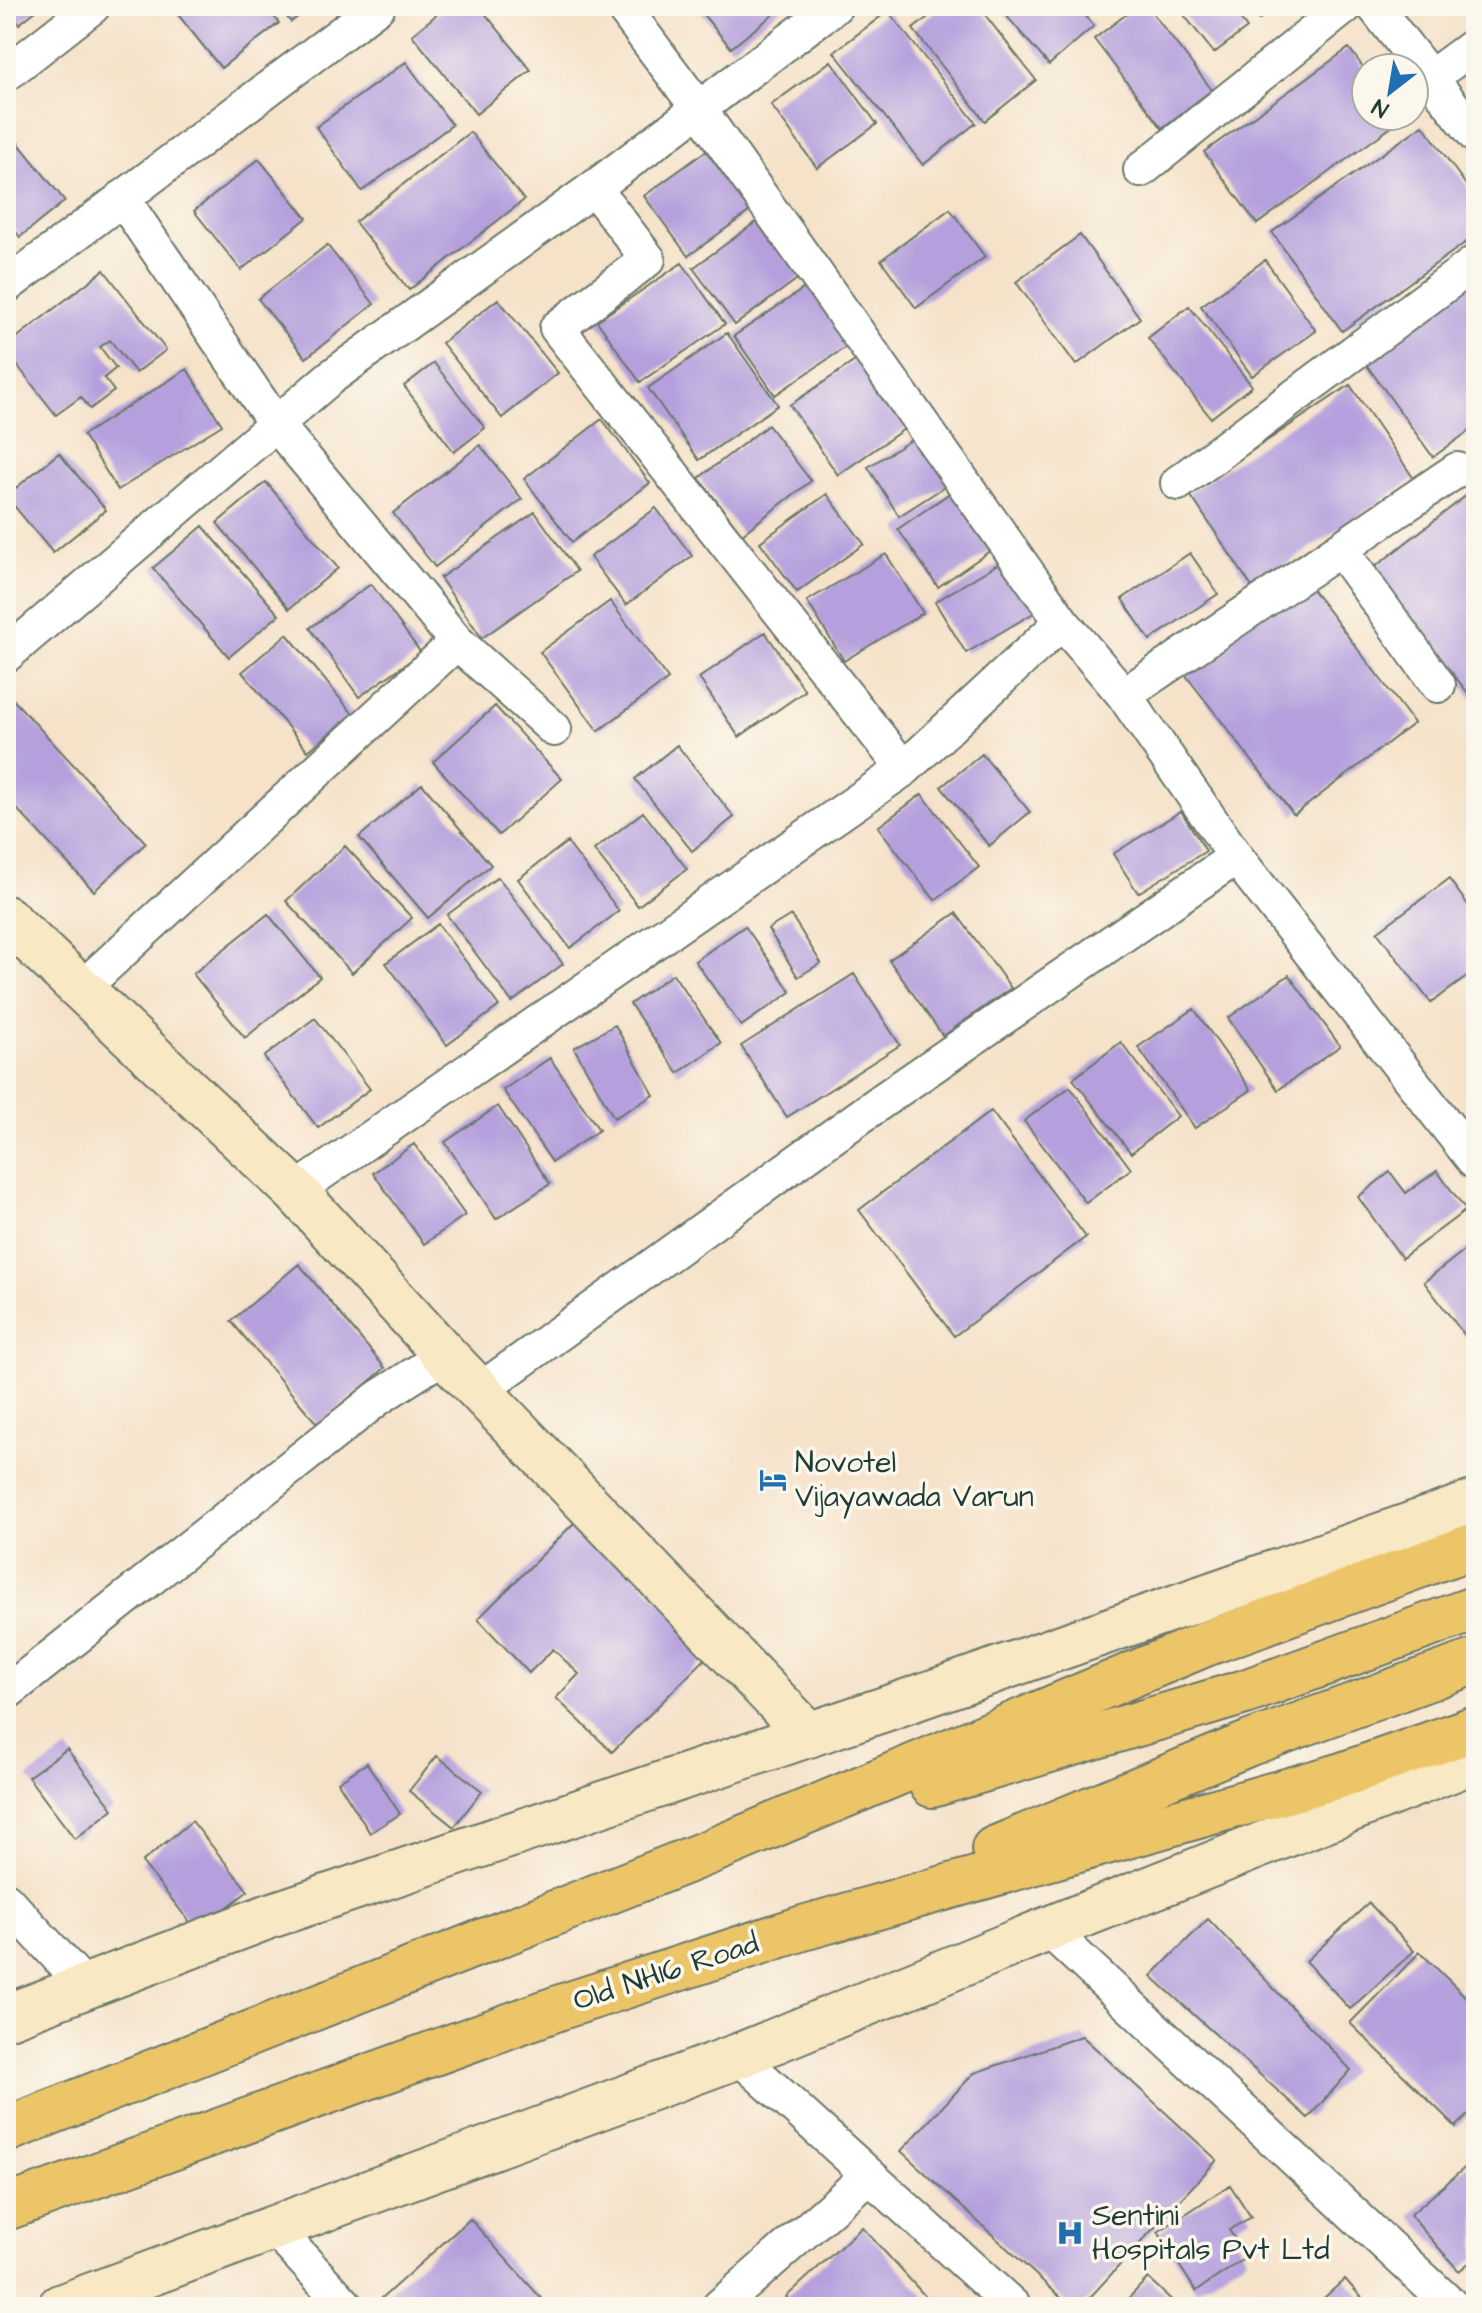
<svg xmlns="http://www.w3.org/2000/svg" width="1482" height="2313" font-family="'Architects Daughter',sans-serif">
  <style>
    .building { fill: #b5a0dd }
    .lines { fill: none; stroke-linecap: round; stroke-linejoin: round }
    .street-casing { stroke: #6a7768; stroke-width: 38 }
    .secondary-casing { stroke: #6a7768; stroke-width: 48 }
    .primary-casing { stroke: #6a7768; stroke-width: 48 }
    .street { stroke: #fff; stroke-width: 34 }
    .secondary { stroke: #f8e8c3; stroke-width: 44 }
    .primary { stroke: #edc569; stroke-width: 44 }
    .labels { text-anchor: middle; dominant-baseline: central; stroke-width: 7; stroke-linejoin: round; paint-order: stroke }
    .poi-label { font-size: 30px; fill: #1f3d34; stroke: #fbf7ec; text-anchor: start }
    .street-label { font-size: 30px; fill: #1f3d34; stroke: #fbf7ec }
  </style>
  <rect width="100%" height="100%" fill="#fbf7ec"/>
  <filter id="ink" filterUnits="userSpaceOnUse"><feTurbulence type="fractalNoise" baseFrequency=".0125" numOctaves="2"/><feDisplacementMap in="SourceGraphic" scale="16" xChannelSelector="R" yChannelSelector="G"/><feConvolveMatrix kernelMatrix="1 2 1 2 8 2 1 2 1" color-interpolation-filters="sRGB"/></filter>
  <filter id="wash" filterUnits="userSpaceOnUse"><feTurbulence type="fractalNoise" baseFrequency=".006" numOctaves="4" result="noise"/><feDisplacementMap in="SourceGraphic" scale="32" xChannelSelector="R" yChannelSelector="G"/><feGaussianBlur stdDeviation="1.8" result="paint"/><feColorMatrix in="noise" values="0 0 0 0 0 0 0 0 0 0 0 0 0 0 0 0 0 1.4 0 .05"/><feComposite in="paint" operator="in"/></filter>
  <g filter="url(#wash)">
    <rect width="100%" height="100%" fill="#f5e2c9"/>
    <g id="blocks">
      <!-- building -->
      <path class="building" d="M6,6h36l-23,18z
        M171,6h95l13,17 -58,45z
        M278,6h33l-20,16z
        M447,6h32l52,64 -55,44 -64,-79z
        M696,6h88l-53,42z
        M942,6h36l58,74 -51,41 -72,-92z
        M998,6h78l18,20 -45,39z
        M1137,6h10l65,84 -50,38 -68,-89z
        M1177,6h53l17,22 -33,25z
        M1247,6h28l-16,14z
        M888,11l88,112 -53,42 -89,-113z
        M1349,48l17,23v45h33l2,4 -144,104 -53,-72z
        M831,61l46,63 -60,44 -46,-63z
        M406,62l46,63 -90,66 -46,-64z
        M1423,125l53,74v36l-134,96 -70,-99z
        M470,132l54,68 -115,90 -54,-68z
        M11,134l54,67 -45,36 -14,-18v-81z
        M706,151l44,60 -62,45 -44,-60z
        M259,159l48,59 -66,52 -47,-59z
        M950,209l35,48 -69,51 -35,-48z
        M767,214l41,57 -73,54 -42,-57z
        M1080,235l60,83 -64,47 -60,-83z
        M327,245l47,59 -68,54 -48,-59z
        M1265,260l51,71 -64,45 -51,-70z
        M682,263l43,61 -85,58 -43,-61z
        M104,270l62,80 -30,23 -26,-33 -10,7 16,21 -12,10 10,13 -24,18 -9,-12 -25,18 -50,-64v-5z
        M1476,278v148l-43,31 -70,-97z
        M812,283l41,59 -78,53 -41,-59z
        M498,299l60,74 -56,45 -60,-75z
        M1189,306l63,80 -41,32 -63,-80z
        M727,333l51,72 -79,55 -51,-72z
        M867,353l47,69 -76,53 -48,-70z
        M434,363l51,65 -31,24 -50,-66z
        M187,369l35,56 -104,65 -35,-55z
        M1350,385l64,94 -162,108 -63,-94z
        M602,419l48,64 -78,59 -48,-63z
        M768,425l43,56 -69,53 -43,-56z
        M921,434l31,48 -53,34 -31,-49z
        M480,445l42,54 -87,68 -42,-54z
        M59,453l47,57 -53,43 -47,-57z
        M266,482l72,86 -49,41 -72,-86z
        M960,486l40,58 -62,43 -40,-58z
        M1472,491l4,5v207l-105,-133z
        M827,494l37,50 -67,48 -37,-50z
        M656,508l36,48 -66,49 -36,-48z
        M535,512l42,59 -95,67 -42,-60z
        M203,526l76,89 -50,42 -76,-89z
        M1190,553l28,41 -68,46 -28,-41z
        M886,554l37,59 -79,48 -37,-60z
        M1006,559l31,52 -71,42 -31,-51z
        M1305,580l109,143 -120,92 -110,-142z
        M371,584l50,69 -62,44 -49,-69z
        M610,601l58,78 -70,52 -58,-79z
        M765,632l40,59 -66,46 -40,-59z
        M287,634l66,80 -45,37 -66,-79z
        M6,692l140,151 -52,48 -77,-82 -11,10z
        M495,706l67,73 -63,56 -66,-73z
        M677,745l57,72 -42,34 -57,-72z
        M982,754l48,58 -41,34 -48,-59z
        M422,784l69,81 -63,53 -69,-81z
        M922,794l57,73 -44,33 -57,-73z
        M1181,811l25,40 -68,42 -25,-39z
        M643,812l44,57 -49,37 -44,-56z
        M567,842l52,69 -49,37 -52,-69z
        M345,846l67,72 -60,55 -66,-72z
        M498,877l65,87 -51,38 -65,-87z
        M1449,879l27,37v54l-45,33 -54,-71z
        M956,913l55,75 -68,48 -54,-76z
        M268,914l52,63 -75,61 -52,-64z
        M791,915l30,48 -23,14 -30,-48z
        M438,924l61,82 -52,39 -61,-82z
        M745,926l46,66 -50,34 -46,-65z
        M673,974l48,69 -43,30 -48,-69z
        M854,974l46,71 -113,72 -46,-71z
        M1289,975l51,71 -62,44 -50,-72z
        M1194,1009l57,81 -56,38 -57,-81z
        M315,1018l55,71 -52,39 -54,-71z
        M615,1025l39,70 -40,23 -40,-70z
        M1121,1042l57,74 -47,37 -58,-74z
        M550,1058l49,72 -47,32 -49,-72z
        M1070,1087l61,82 -45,34 -62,-82z
        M498,1106l52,78 -54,35 -51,-77z
        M991,1111l95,126 -132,99 -95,-126z
        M414,1144l51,71 -41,29 -51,-71z
        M1437,1171l29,39 -64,48 -44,-61 32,-25 16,21z
        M1476,1241v109l-52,-68z
        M299,1264l86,104 -67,57 -87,-104z
        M578,1519l134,133 -100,100 -56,-54 23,-24 -26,-25 -24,24 -51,-54z
        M67,1749l46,60 -38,30 -47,-62z
        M437,1756l45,35 -28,36 -45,-36z
        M367,1763l33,51 -30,19 -32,-51z
        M192,1821l56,70 -51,40 -55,-69z
        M1369,1903l45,48 -64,58 -44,-48z
        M1208,1919l143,151 -43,48 -157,-142z
        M1420,1952l56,55v100l-20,20 -106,-104z
        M1082,2036l135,124 -136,147h-10l-170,-156 73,-78z
        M1476,2158v99l-17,14 -49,-56z
        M1230,2185l21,32 -22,13 18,27 -51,34 -38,-59z
        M470,2219l79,88h-177z
        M862,2227l73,80h-140l-9,-10z
        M1148,2278l31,29h-59z
        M1345,2279l25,28h-56z"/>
    </g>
  </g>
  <g filter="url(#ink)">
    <use href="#blocks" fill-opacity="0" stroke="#6a7768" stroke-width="2"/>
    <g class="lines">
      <!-- street casing -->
      <g class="street-casing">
        <path id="street" d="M622,6l77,103 363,513 62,73 112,162 240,306
          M1374,6l102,130
          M6,74l87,-68
          M1430,78l46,-34
          M1141,170l205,-164
          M594,188l54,71 -91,69 347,441
          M122,198l153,225 182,219 97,87
          M6,286l372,-280
          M1178,483l298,-221
          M1340,549l98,136
          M6,655l325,-278 263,-189 241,-182
          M1124,695l333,-225
          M81,989l376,-347
          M295,1191l609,-422 158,-147
          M479,1391l407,-293 350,-241
          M6,1693l372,-295 67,-43
          M6,1900l79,86
          M1048,1929l405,378
          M738,2056l276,251
          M274,2228l73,79
          M719,2307l150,-132"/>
      </g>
      <!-- secondary casing -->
      <g class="secondary-casing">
        <path id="secondary" d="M6,918l289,273 150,164 364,380
          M6,2017l261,-100 618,-208 591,-207
          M60,2307l678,-251 310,-127 428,-169"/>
      </g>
      <!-- primary casing -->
      <g class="primary-casing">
        <path id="primary" d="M932,1785l313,-93 231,-84
          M994,1849l256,-106 226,-82
          M6,2130l713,-282 486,-204 271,-99
          M6,2208l555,-201 242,-79 536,-152 137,-48"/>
      </g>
      <!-- street -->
      <use href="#street" class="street"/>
      <!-- secondary -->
      <use href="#secondary" class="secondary"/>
      <!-- primary -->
      <use href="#primary" class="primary"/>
    </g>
  </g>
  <!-- icons -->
  <defs>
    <g id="hotel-bare" transform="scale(2.16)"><path d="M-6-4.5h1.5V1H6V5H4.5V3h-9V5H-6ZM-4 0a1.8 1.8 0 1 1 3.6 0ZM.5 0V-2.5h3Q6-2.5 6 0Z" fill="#1f6fb2" stroke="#fbf7ec" stroke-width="2.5" paint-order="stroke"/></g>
    <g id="hospital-bare" transform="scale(2.16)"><path d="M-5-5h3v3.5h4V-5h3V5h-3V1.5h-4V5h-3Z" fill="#1f6fb2" stroke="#fbf7ec" stroke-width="2.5" paint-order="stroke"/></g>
  </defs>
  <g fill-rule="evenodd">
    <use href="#hotel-bare" x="773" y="1480"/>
    <use href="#hospital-bare" x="1070" y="2233"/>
  </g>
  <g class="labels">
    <!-- poi labels -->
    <g class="poi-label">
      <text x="795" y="1463">Novotel<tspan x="795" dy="34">Vijayawada Varun</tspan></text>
      <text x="1092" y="2216">Sentini<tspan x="1092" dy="34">Hospitals Pvt Ltd</tspan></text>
    </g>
    <!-- street labels -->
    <g class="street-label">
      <text transform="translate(666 1972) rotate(-18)">Old NH16 Road</text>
    </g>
  </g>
  <!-- margin -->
  <rect width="1482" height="2313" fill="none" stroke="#fbf7ec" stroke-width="32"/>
  <!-- north arrow -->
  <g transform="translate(1390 92) rotate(211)"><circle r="38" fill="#fbf7ec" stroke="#a3ada2" stroke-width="2"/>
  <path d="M0-6L14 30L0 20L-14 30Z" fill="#1f6fb2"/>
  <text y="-12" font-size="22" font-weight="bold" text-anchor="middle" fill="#1f3d34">N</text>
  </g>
</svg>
